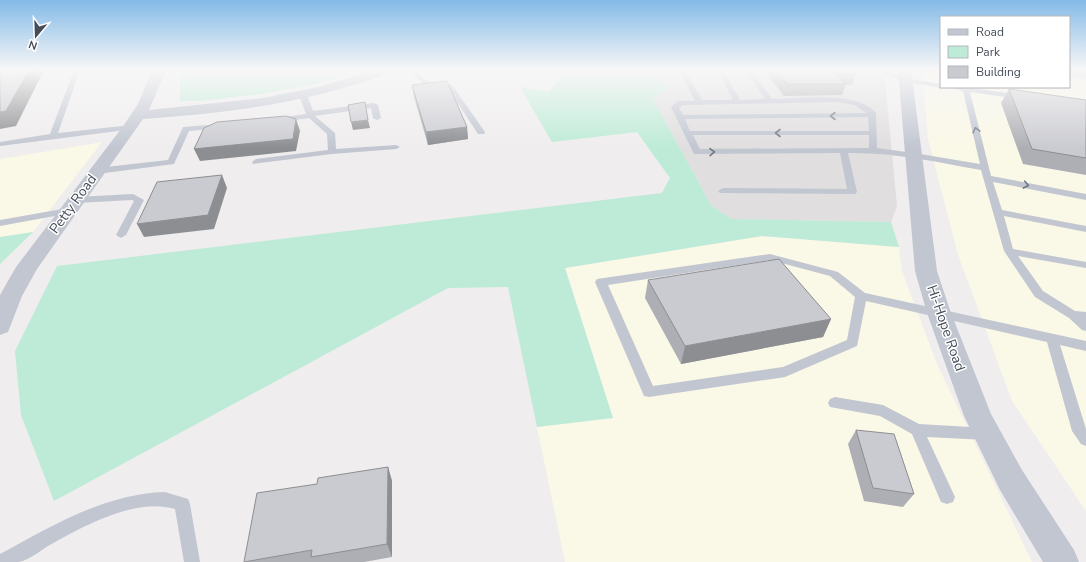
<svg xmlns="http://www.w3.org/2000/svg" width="1086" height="562" font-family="'Nunito Sans',sans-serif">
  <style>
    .commercial { fill: #faf8e6 }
    .education { fill: #e0dede }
    .green { fill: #bdebd7 }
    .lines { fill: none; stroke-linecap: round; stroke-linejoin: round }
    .service { fill: #c1c6d1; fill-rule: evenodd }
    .minor { fill: #c1c6d1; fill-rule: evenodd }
    .tertiary { fill: #c1c6d1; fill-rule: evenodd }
    .wall { fill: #aeafb4 }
    .shaded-wall { fill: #8d8e92 }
    .building { fill: #cacbd1; stroke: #8d8e92 }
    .oneway { stroke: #717783 }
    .labels { text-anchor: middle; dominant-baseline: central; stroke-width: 3; stroke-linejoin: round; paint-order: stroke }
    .street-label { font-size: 14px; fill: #464d59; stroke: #fff }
  </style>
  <rect width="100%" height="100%" fill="#efeded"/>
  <!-- commercial -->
  <path class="commercial" d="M922,70h19v17h128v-9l17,2v431l-74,-110 -54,-146 -30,-116z
    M102,142l-69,90 -33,5v-78z
    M762,236l137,11 3,24 35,93 95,198h-467l-28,-135 75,-10 -47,-149z"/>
  <!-- education -->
  <path class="education" d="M655,70h229l13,136 -6,16 -160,-3 -20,-14 -58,-106 14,-10z"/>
  <!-- green -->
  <path class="green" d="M178,70h185l-38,12 -64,12 -61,7h-20v-20z
    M565,70h90l12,19 -14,10 58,106 20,14 160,3 8,25 -137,-11 -197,32 48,150 -76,9 -29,-140 -60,1 -394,213 -33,-86 -6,-64 42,-85 605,-73 8,-15 -33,-46 -85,10 -32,-55 29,5z
    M33,232l-33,32v-27z"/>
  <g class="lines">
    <!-- service -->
    <path class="service" d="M74,70h6l-22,63 73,-8 4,2 -1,2 -134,17v-4l50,-8z
      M404,70c15,-2 14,8 25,11 8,3 16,2 23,4l33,47 -1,2h-6l-30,-46 -24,-4 -11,-10z
      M679,70h6l17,30h31l-16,-30h6l17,30 25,-1 -20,-29h6l21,29c28,0 84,-9 104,14l1,35 37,5 66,11 -17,-73 -15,-4h18l56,8 1,2 -4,2 -49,-7 21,84 95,18v6l-93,-18 9,28 84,16v6l-82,-16 9,33 73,13v6l-68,-12 25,35 32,20 11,1v19l-4,-1 -13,-12 -34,-21 -31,-46 -23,-81c-44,-8 -88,-18 -133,-17l9,39 -2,2 -135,-1 -2,-2 5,-3 124,1 -7,-36 -146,1 -23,-47 7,-6h17zM838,102l16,3 13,8 -184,2 -4,-7 4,-3zM868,117l1,14h-179l-5,-12zM693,135h176v13l-169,1z
      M874,70h8l24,8 35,6v3h3l-3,1 -38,-7z
      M303,93l4,2 6,16 61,-8 4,2 3,13 -4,2 -4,-2 -2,-10 -56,8 20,17 1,16 60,-4 4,2 -4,2 -64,5 -79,10 -1,-2 4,-3 72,-9 -1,-16 -18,-16 -30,4 -4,-2 4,-2 27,-4 -7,-19z
      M220,124l4,2 -1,2 -34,3 -15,33 -77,10 -4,-3 4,-3 71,-8 15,-33z
      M133,194l11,6 -18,35 -5,3 -5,-3 18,-34 -2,-1 -56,3 -5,-3 5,-3z
      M68,208l5,3 -2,2 -71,13v-6z
      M770,254l68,18 27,21 221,48v10l-26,-6 26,84v17l-5,-2 -9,-13 -25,-89 -181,-41 -9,45 -72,31 -136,20 -5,-1 -49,-114 2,-3zM770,260l60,16 25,21 -8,43 -64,27 -130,19 -45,-101z
      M835,397l48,8 36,19 68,4 5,2 2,4 -2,4 -5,2 -60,-3 28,60 -2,5 -6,2 -6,-2 -29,-68 -32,-18 -50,-9 -2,-4 2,-4z
      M165,492l23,7 2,5 10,58h-16l-9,-53c-40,-12 -93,18 -127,37 -8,5 -20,15 -30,16 -5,0 -12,0 -18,0v-8c52,-28 104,-60 165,-62z"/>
    <!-- minor -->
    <path class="minor" d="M152,70h12l1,3 -16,37 114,-12 59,-12 51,-16h18l-2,3c-80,30 -161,40 -246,46l-106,150 -15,27 -14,36 -8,3v-40l16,-28 108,-142 14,-21z"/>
    <!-- tertiary -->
    <path class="tertiary" d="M898,70h13l26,201 14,42 40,101 31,56 52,80 5,12h-36l-43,-72 -36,-74 -37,-103 -12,-42z
      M1069,70h17v8l-17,-2z"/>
  </g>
  <!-- wall -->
  <path class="wall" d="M764,70h87l5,4 -4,11h-6l-4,10 -58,1z
    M412,85l55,42 1,12 -40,6 -14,-48z
    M1009,89l77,11v75l-63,-11 -22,-61z
    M648,280l183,39 -8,18 -142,27 -36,-66z
    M856,430l58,64 -11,13 -39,-6 -16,-57z
    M388,467l4,14v76l-28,5h-119l72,-78z"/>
  <!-- shaded-wall -->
  <path class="shaded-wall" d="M29,70h15l-28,56 -16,3v-17z
    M296,119l4,12 -4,20 -96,10 -6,-12z
    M368,120l2,8 -17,2 -2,-8z
    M467,127l1,12 -40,6 -2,-13z
    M222,175l5,13 -13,41 -70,8 -7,-13z
    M831,319l-8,18 -142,27 4,-18z
    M388,467l4,14v76l-5,-13z"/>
  <!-- building -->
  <path class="building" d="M0,70h29l-23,41 -6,1z
    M775,70h76l5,4h-20l10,10h-59z
    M447,81l20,46 -41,5 -14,-47z
    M1009,89l77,11v58l-54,-9z
    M365,102l3,18 -17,2 -3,-17z
    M286,116l10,3 -3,20 -99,10 10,-21 13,-6z
    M222,175l-14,40 -71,9 20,-42z
    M779,259l52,60 -146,27 -37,-66z
    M856,430l38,4 20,60 -41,-6z
    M388,467l-1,77 -76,13 1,-7 -68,12 13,-69 60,-9 1,-6z"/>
  <!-- one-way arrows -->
  <defs><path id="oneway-chevron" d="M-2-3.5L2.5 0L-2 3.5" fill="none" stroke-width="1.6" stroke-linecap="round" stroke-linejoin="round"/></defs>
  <g class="oneway">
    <use href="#oneway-chevron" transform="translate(833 116) rotate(180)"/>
    <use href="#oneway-chevron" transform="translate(976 130) rotate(-104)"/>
    <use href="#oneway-chevron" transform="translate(778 133) rotate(180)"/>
    <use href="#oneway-chevron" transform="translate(712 152) rotate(-1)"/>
    <use href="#oneway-chevron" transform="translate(1026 185) rotate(11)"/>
  </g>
  <!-- sky -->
  <linearGradient id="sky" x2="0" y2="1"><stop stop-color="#83bae7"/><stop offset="0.47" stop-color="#f8f7f7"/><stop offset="1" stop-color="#f8f7f7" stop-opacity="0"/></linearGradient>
  <rect width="1086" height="148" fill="url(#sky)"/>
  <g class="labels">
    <!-- street labels -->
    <g class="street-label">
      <text transform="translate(73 204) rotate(-54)">Petty Road</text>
      <text transform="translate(946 328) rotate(71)">Hi-Hope Road</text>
    </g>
  </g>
  <!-- legend -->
  <rect x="940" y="16" width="130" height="72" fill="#ffffff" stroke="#b5b8bd"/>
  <rect x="948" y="29" width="20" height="6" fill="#c1c6d1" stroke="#b5b8bd"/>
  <text x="976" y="36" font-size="12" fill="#464d59">Road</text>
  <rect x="948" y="46" width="20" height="12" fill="#bdebd7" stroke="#b5b8bd"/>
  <text x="976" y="56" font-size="12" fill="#464d59">Park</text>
  <rect x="948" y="66" width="20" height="12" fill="#cacbd1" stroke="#b5b8bd"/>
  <text x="976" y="76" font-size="12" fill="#464d59">Building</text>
  <!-- north arrow -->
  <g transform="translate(36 36) rotate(199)" stroke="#ffffff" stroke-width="3" paint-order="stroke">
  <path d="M0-3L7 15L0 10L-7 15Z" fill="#464d59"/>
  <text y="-6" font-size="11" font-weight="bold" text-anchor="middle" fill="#464d59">N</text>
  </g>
</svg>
